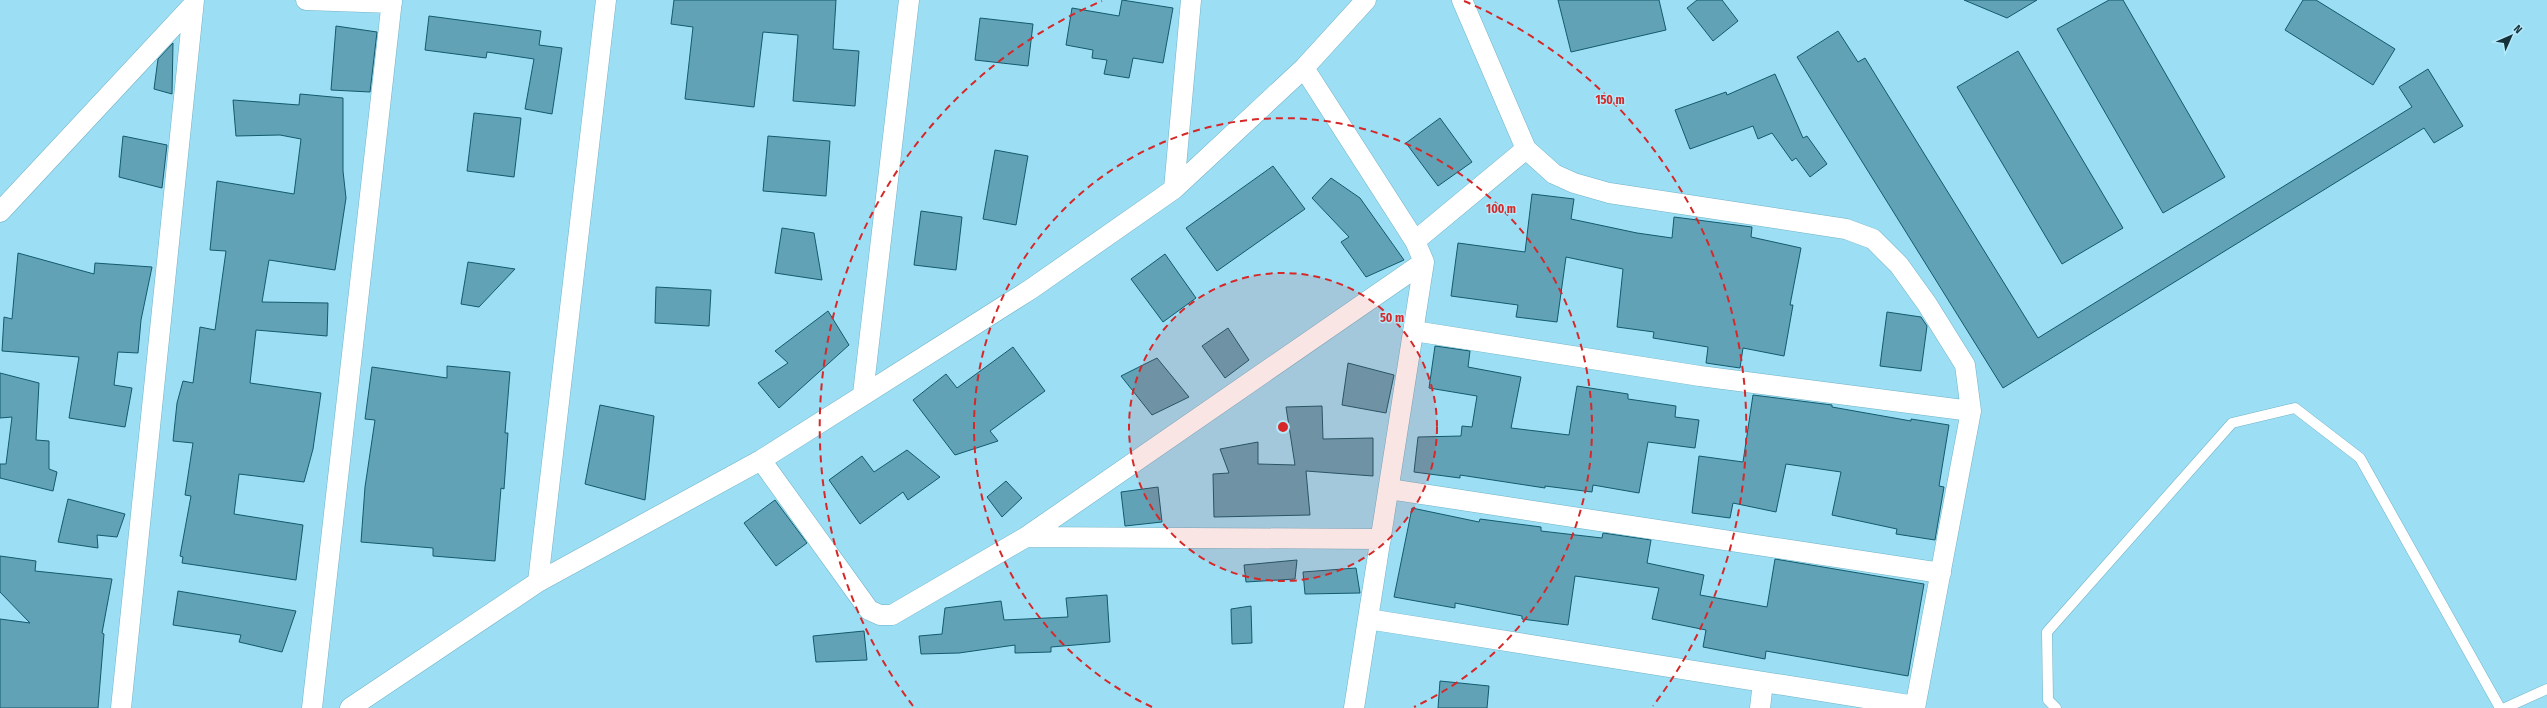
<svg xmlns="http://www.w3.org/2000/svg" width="2547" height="708" font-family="'Fira Sans Condensed',sans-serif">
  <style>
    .building { fill: #61a2b6; stroke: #125b6d }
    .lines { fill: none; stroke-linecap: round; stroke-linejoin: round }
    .service-casing { stroke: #71b3c7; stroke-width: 11 }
    .minor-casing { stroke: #71b3c7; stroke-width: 21 }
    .service { stroke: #fff; stroke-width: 10 }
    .minor { stroke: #fff; stroke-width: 20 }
    .ring { fill: none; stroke: #d62828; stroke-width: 2; stroke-dasharray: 7 5 }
    .centre { fill: #d62828; stroke: #b5e9fa; stroke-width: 2 }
    .ring-label { font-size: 12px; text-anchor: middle; font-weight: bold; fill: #d62828; stroke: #b5e9fa; stroke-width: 3; stroke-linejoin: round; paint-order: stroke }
  </style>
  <rect width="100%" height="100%" fill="#9cdef4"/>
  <!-- building -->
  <path class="building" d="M674,0h162l-3,49 26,2 -4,55 -62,-5 5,-66 -35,-3 -9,75 -69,-8 8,-72 -22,-3z
    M1122,0l51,8 -10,55 -30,-5 -4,20 -25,-4 3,-14 -15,-2 1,-8 -27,-5 6,-37 47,8z
    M1558,0h101l7,30 -95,22z
    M1697,0h25l16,21 -25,20 -26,-33z
    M1964,0h73l-30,18z
    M2109,0h14l102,177 -62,36 -106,-184z
    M2303,0h13l79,49 -22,36 -88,-55z
    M429,16l112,15 -2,14 23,3 -10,66 -27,-5 9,-50 -47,-7 -1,6 -61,-8z
    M980,18l53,6 -5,42 -53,-6z
    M336,26l41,6 -7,60 -39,-2z
    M1838,31l20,31 7,-4 173,280 374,-231 -13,-20 29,-18 35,57 -29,17 -10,-15 -421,260 -206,-331z
    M173,43l-1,51 -18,-5 4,-30z
    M2018,51l105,177 -61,36 -105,-177z
    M1775,74l28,64 4,-2 20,28 -17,13 -14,-19 -4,3 -20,-28 -14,6 -5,-13 -63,23 -15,-39 51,-18 1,3z
    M300,94l43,4v73l3,27 -11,72 -66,-10 -7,42 66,1 -1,33 -71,-6 -6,53 71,10 -8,56 -9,33 -65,-8 -5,40 69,11 -7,55 -114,-17 1,-6 -3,-1 11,-60 -6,-1 8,-52 -20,-2 4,-38 6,-22 10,2 7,-56 15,3 11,-79 -16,-1 7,-69 77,13 7,-55 -21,-4 -44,1 -3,-36 66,5z
    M474,113l47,5 -7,59 -47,-6z
    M1440,118l32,44 -34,24 -32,-43z
    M123,136l44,9 -5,43 -43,-11z
    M768,136l62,5 -4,55 -63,-5z
    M995,150l33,6 -12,69 -33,-6z
    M1273,166l32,43 -88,62 -31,-43z
    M1331,178l29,20 44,62 -38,17 -25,-35 8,-5 -37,-39z
    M1532,194l42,5 -3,20 66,14 35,5 2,-21 78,10 -1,10 50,11 -11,57h3l-9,51 -41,-8 -3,20 -34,-5 2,-16 -55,-9 1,-6 -37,-5 6,-58 -57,-12 -9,65 -41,-5 2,-12 -67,-9 7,-53 67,9z
    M921,211l41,6 -6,53 -42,-5z
    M782,228l32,5 8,47 -47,-7z
    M18,253l76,21 1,-11 57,4 -11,53 -3,33 -20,-1 -4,33 18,3 -7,39 -56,-9 10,-61 -77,-6 2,-34 8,2z
    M1165,254l31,44 -33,24 -32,-43z
    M468,262l47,7 -36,38 -18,-3z
    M656,287l55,3 -2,36 -54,-3z
    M828,311l21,34 -70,63 -21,-25 30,-20 -13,-12z
    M1887,312l34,5 6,9 -6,45 -41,-5z
    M1228,328l21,32 -24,18 -23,-32z
    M1435,346l35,5 -2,16 53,10 -10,51 58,7 8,-49 51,8v5l48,7 -1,11 24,3 -4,28 -47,-6 -9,51 -46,-8 -1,7 -47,-6v2l-85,-13v3l-46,-6 4,-35 43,-1 1,-10 10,1 5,-31 -48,-8z
    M1013,347l32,44 -55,40 8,10 -43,14 -42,-55 33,-26 11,14z
    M1157,358l32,39 -37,18 -31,-39z
    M1348,363l46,12 -8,38 -44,-8z
    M447,366l63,6 -5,61h3l-4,56 -3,-1 -6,73 -62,-5v-8l-72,-6 4,-55 10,-67 -10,-1 7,-52 75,11z
    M0,373l39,10 -3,57 13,1v28l8,3 -4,19 -53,-13v-14h6l6,-47 -12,1z
    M1753,395l79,10v2l79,14v-2l38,6 -10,61 5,1 -9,53 -39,-6 1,-5 -65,-14 9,-43 -55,-8 -10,48 -43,-9 -3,15 -38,-5 7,-57 44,6z
    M600,405l54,11 -9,84 -60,-16z
    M1322,406l1,33 50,-1v38l-67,-5 4,44 -96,2 -1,-43 16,-1 -9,-24 38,-7v22l37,1 -9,-58z
    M907,450l33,27 -32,23 -5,-8 -43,32 -31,-44 33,-24 12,16z
    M1006,481l16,17 -20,19 -15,-20z
    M1158,487l4,35 -37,4 -4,-34z
    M68,499l57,15 -8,23 -20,-2 1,13 -40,-6z
    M775,500l32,43 -31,23 -32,-43z
    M1412,508l67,14 1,-3 61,8v4l61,7 1,-5 48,7 -4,23 57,12 -4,20 67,12 8,-48 149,25 -16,92 -142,-25 -1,8 -62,-12 3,-17 -54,-11 7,-31 -84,-12 -7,49 -46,-6v-3l-67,-13v5l-61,-11z
    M0,556l36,5 -1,10 77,8 -10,54 2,1 -6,74h-98v-89l30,4 -30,-31z
    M1297,560l-2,19 -49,3 -2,-17z
    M1356,568l4,25 -55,1 -2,-22z
    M178,591l118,20 -14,41 -43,-10 2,-7 -68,-10z
    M1107,595l3,47 -59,5v5l-36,1v-8l-56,8 -38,1 -2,-18 23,-2 3,-26 56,-7 3,19 64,-3 -2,-19z
    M1251,606l1,37 -20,1 -1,-35z
    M864,631l3,29 -51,2 -3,-26z
    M1440,681l49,5 -2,22h-49z"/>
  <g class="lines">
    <!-- service casing -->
    <g class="service-casing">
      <path id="service" d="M2056,708l-8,-8 -1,-68 185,-209 63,-15 65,50 140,250
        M2505,708l42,-19"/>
    </g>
    <!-- minor casing -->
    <g class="minor-casing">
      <path id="minor" d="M306,0l86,3
        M1462,0l64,149 28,25 20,9 35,10 237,36 27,10 26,26 28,39 38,61 6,46 -56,297
        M1304,68l111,173 9,21 -70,446
        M1174,189l17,-189
        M0,212l193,-207
        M1415,241l111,-92
        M1414,331l286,45 271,35
        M863,394l46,-394
        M761,460l108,150 11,5h12l134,-78
        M1389,489l552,84
        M1381,539l-355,-2 398,-275
        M538,582l68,-582
        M1368,619l547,87
        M121,708l73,-708
        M312,708l80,-708
        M350,708l188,-126 223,-122 270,-171 143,-100 130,-121 62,-68
        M1760,708l3,-26"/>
    </g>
    <!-- service -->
    <use href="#service" class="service"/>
    <!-- minor -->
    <use href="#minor" class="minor"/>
  </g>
  <!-- distance rings -->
  <circle cx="1283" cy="427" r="154" fill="#d62828" fill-opacity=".12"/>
  <g class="ring">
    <circle cx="1283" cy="427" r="154"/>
    <path d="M1152 707A309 309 0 1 1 1414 707"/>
    <path d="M913 706A463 463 0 0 1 1102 1M1464 1A463 463 0 0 1 1653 706"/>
  </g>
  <circle cx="1283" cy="427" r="6" class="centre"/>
  <g class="ring-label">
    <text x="1610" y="104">150 m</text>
    <text x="1501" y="213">100 m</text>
    <text x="1392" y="322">50 m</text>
  </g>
  <!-- north arrow -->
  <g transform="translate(2511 36) rotate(45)" stroke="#b5e9fa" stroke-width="3" paint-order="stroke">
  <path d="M0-3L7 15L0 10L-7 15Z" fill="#163139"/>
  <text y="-6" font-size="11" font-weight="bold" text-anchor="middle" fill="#163139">N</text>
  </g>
</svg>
